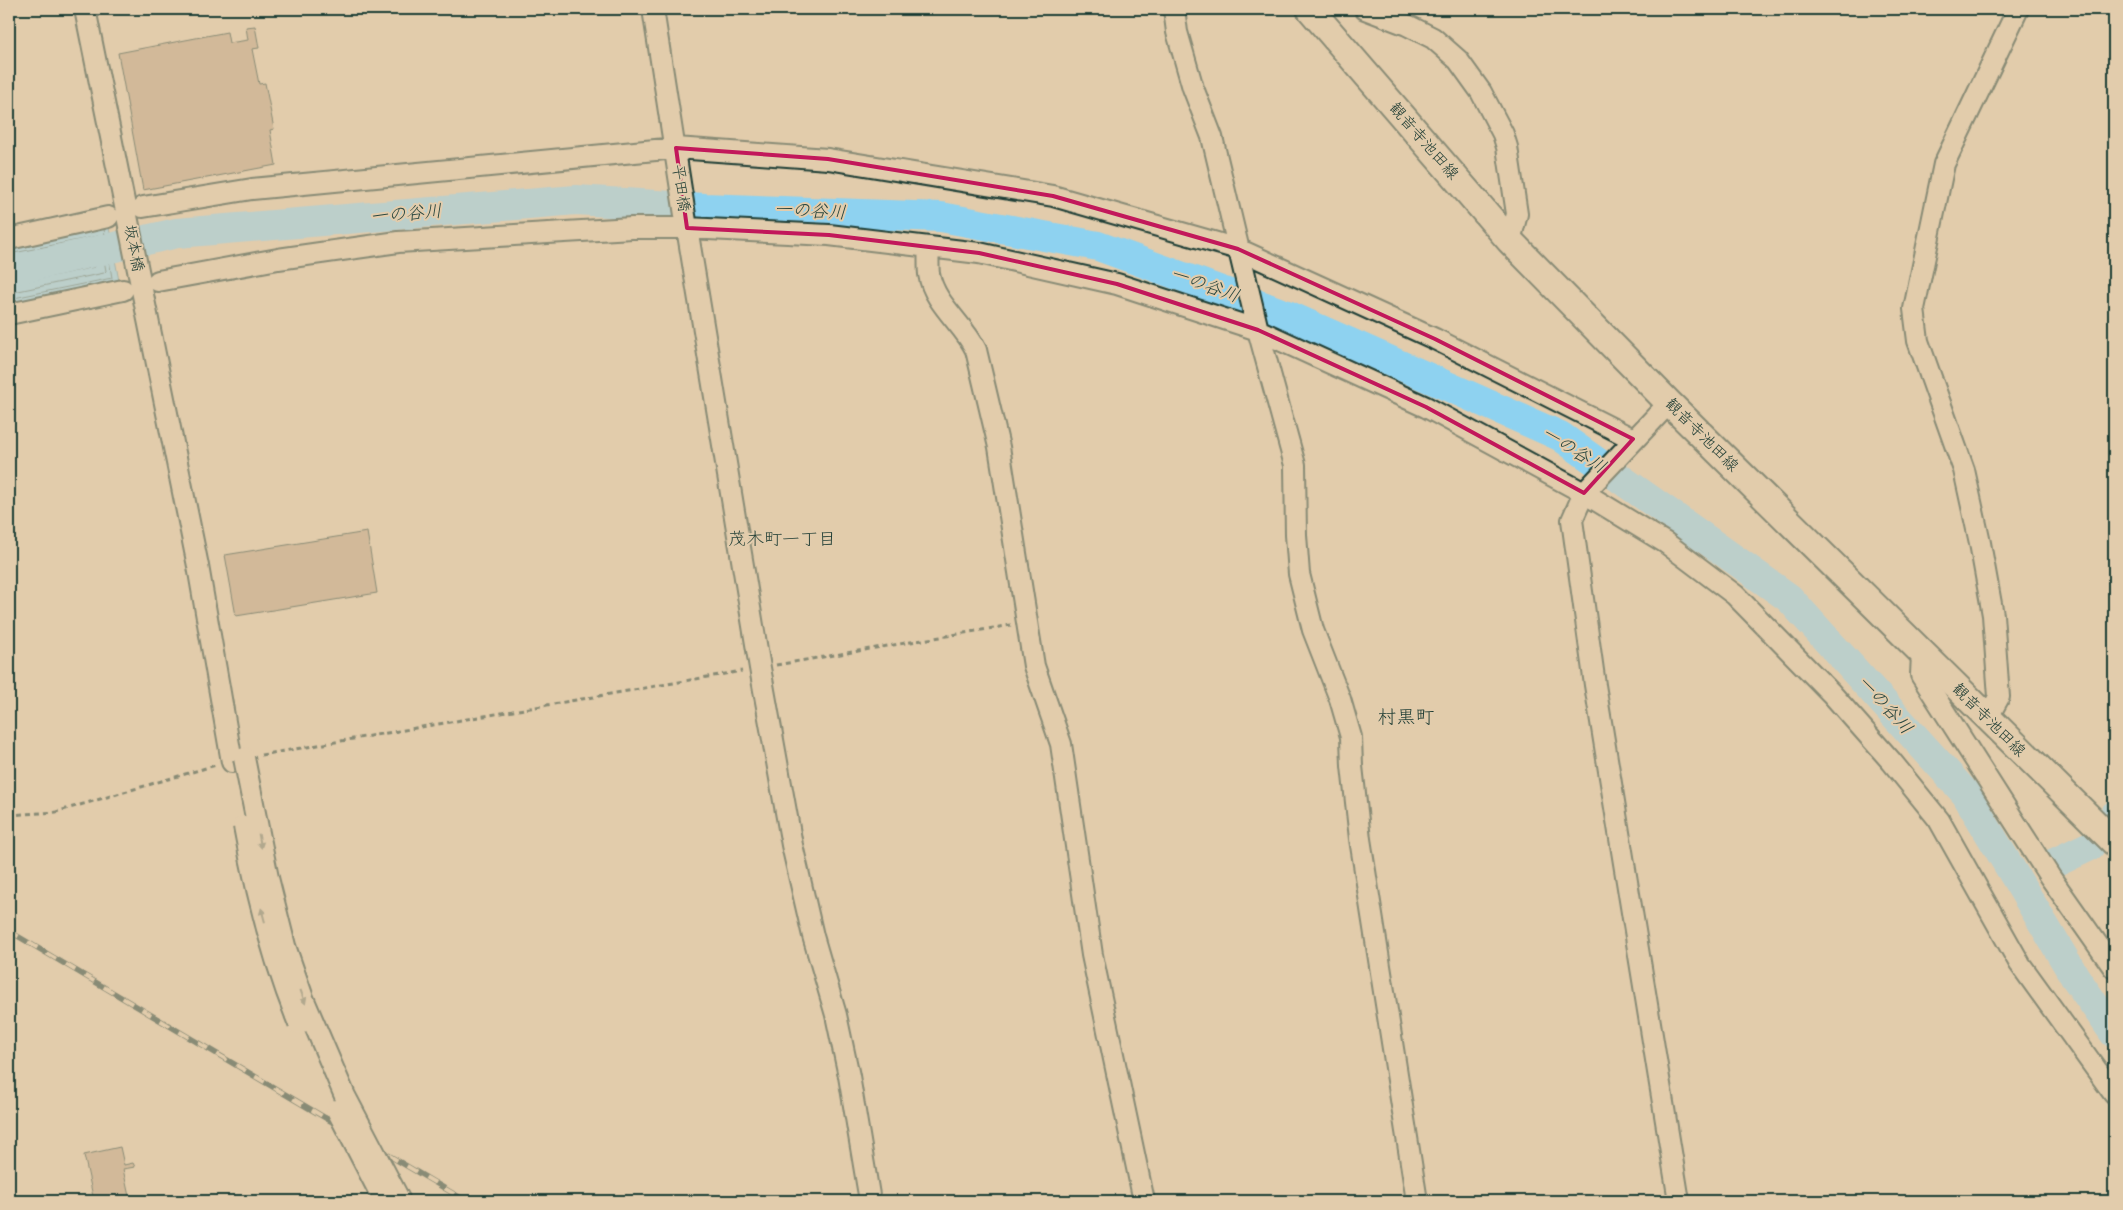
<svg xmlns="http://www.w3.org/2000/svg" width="2123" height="1210" font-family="'Comic Neue','Klee One',sans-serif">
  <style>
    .water { fill: #8ed2f0; stroke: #6296a5 }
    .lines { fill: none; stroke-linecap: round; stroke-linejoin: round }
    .shore { stroke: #4b797f; stroke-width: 1 }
    .river { stroke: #8ed2f0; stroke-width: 30 }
    .building { fill: #bea384; stroke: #1f3d34 }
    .minor-casing { stroke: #1f3d34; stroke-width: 24 }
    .major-casing { stroke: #1f3d34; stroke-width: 30 }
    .path { stroke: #1f3d34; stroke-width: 3; stroke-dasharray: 5 4; stroke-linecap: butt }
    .minor { stroke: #e2ccac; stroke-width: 20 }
    .major { stroke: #e2ccac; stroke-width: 26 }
    .rail-casing { stroke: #1f3d34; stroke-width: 5.5 }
    .rail { stroke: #e2ccac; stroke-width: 4; stroke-dasharray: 11; stroke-linecap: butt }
    .minor-bridge-casing { stroke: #1f3d34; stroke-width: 24; stroke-linecap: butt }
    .minor-bridge { stroke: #e2ccac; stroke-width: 20 }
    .oneway { fill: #777d6a }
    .marked { fill: none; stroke: #c2185b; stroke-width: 4; stroke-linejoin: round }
    .labels { text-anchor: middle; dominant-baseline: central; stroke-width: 4; stroke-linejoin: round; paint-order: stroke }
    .street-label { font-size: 16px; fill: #1f3d34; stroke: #e2ccac }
    .water-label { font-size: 18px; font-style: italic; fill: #25443d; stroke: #e2ccac }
    .neighbourhood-label { font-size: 18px; fill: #1f3d34; stroke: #e2ccac }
    .quarter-label { font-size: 19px; fill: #1f3d34; stroke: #e2ccac }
  </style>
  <rect width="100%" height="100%" fill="#e2ccac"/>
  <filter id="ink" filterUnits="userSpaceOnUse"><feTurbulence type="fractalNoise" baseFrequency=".02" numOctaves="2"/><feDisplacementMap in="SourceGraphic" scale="10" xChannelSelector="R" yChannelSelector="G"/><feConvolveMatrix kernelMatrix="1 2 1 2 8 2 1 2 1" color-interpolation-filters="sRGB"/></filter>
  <g filter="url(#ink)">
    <!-- water -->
    <path class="water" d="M108,222l11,59 -110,23v-61z"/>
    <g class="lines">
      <!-- shore -->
      <path class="shore" d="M9,254l89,-18 2,2 6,33 -2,2 -95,20
        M9,261l83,-17 2,2 3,19 -2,2 -86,18
        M9,299l103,-21 -8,-49"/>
      <!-- river -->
      <path class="river" d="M9,271l168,-38 399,-33 128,8 237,9 157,29 189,69 273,121 229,162 177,196 109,183 39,56
        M2109,822l5,-6
        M2048,866l42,-20"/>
    </g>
    <!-- building -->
    <path class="building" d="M255,26l4,22 -7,1 7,35 6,-1 9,46 -4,1 6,35 -133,25 -25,-137 109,-21 2,11 19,-3 -2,-13z
      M367,532l10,61 -141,23 -11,-61z
      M120,1147l4,18 9,-2 2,4 -12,2 7,32h-36l-10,-46z"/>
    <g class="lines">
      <!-- minor casing -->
      <g class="minor-casing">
        <path id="minor" d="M85,9l113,557 34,196
          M653,9l34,219 73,440 32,177 21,91 23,79 13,61 21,125
          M1174,9l3,23 16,56 19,49 46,193 37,135 1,70 3,39 14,56 27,69 11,38 1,29 8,73 57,362
          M1365,9l42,16 26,13 25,22 23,32 22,42 4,13 10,67 -7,27
          M143,207l109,-18 424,-41 152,11 225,37 185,53 197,90 198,100
          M9,239l99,-22
          M928,247c1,9 0,19 1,27 5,30 35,50 47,76l23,97 35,219 27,78 31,211 52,246
          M158,281l120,-22 120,-17 234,-14h55l142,7 150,18 138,31 141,46 168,77 158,86 82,50 69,52 96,98 61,69 47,58 81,144 94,130
          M9,314l114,-24
          M1669,403l-85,90 -12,27 23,165 84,516
          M1922,654l-1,21 129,202 64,91
          M1987,719l12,-22 -6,-82 -13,-72 -16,-73 -46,-129 -4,-32 30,-145 74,-155"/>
      </g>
      <!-- major casing -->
      <g class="major-casing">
        <path id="major" d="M1310,9l200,232 159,162 445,439"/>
      </g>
      <!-- path -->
      <path class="path" d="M776,665l235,-40
        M261,755l481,-84
        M9,815l47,-3 160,-47"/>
      <!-- minor -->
      <use href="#minor" class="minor"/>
      <!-- major -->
      <use href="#major" class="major"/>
      <!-- rail casing -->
      <g class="rail-casing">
        <path id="rail" d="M9,931l457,270"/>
      </g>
      <!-- rail -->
      <use href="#rail" class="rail"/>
      <!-- minor-bridge casing -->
      <g class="minor-bridge-casing">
        <path id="minor-bridge" d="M244,758l24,120 17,68 18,52 42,98 55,105
          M244,826c12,67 29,134 55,198
          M337,1110l47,91"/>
      </g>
      <!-- minor-bridge -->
      <use href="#minor-bridge" class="minor-bridge"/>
    </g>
    <!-- one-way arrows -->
    <defs><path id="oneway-solid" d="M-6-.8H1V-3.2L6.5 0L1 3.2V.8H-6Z" transform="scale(1.25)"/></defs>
    <g class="oneway">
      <use href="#oneway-solid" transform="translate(260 841) rotate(79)"/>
      <use href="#oneway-solid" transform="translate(263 915) rotate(-105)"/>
      <use href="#oneway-solid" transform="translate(303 997) rotate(70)"/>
    </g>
  </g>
  <!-- marked area -->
  <path d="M0 0H2123V1210H0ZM676,148l152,11 225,37 185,53 197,90 198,100 -49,54 -158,-86 -168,-77 -141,-46 -138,-31 -150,-18 -142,-7z" fill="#e2ccac" fill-opacity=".55" fill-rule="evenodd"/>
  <path class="marked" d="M676,148l152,11 225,37 185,53 197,90 198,100 -49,54 -158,-86 -168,-77 -141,-46 -138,-31 -150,-18 -142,-7z"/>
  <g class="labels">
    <!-- street labels -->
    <g class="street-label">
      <text transform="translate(1424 141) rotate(49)">観音寺池田線</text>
      <text transform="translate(681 188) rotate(82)">平田橋</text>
      <text transform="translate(134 248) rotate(79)">坂本橋</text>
      <text transform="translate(1702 435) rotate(45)">観音寺池田線</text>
      <text transform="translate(1989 720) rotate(45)">観音寺池田線</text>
    </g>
    <!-- water labels -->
    <g class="water-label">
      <text transform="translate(810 211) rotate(3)">一の谷川</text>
      <text transform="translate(406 214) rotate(-5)">一の谷川</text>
      <text transform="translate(1205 285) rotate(20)">一の谷川</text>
      <text transform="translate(1574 450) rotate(32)">一の谷川</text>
      <text transform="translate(1885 705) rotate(48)">一の谷川</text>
    </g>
    <!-- neighbourhood labels -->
    <g class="neighbourhood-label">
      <text x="782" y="539">茂木町一丁目</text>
    </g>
    <!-- quarter labels -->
    <g class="quarter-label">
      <text x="1406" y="717">村黒町</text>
    </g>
  </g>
  <!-- margin -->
  <rect width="2123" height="1210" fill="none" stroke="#e2ccac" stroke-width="30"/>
  <rect x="15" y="15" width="2093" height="1180" fill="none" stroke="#1f3d34" stroke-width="2" filter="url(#ink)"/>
</svg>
